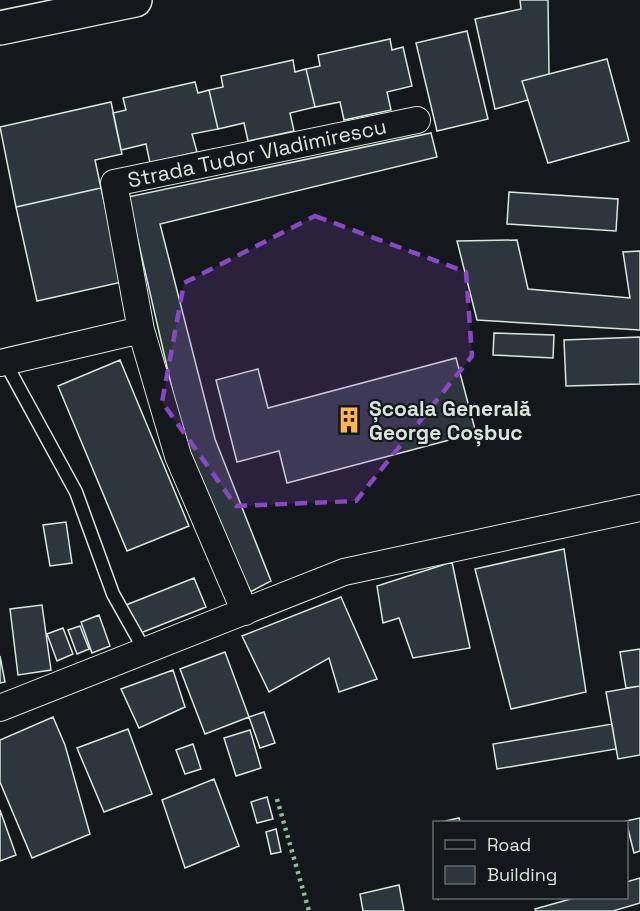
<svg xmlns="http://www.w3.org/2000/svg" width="640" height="911" font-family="'Space Grotesk',sans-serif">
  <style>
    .building { fill: #2c363c; stroke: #d8e6dc; stroke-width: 1.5 }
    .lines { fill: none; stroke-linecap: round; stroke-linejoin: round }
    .lane-casing { stroke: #d8e6dc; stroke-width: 15 }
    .street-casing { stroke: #d8e6dc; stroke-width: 28 }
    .primary-casing { stroke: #d8e6dc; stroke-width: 36 }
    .lane { stroke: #14181c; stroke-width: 12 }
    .street { stroke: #14181c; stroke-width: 26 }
    .primary { stroke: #14181c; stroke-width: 33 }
    .hedge { stroke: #8ac095; stroke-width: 4.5; stroke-dasharray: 3 4.5; stroke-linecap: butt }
    .marked { fill: #8948c3; fill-opacity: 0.2; stroke: #8948c3; stroke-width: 4.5; stroke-dasharray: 12 8; stroke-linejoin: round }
    .labels { text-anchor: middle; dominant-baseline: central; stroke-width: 4.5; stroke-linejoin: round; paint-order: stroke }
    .street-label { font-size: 21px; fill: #d8e6dc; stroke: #14181c }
    .poi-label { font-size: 21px; font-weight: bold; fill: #d8e6dc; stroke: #14181c; text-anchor: start }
  </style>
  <rect width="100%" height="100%" fill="#14181c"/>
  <!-- building -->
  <path class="building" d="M520,0h28l1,74 -27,7 6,19 -33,9 -20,-90 46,-10z
    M467,31l21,88 -51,12 -21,-88z
    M390,39l2,11 11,-3 9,39 -25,6 4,18 -47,10 -4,-18 -25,5 -9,-38 14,-3 -2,-11z
    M607,59l22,82 -81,22 -26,-82z
    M293,60l2,12 11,-3 9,38 -25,6 4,18 -46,10 -4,-18 -26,6 -9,-39 14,-3 -2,-11z
    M195,82l3,11 11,-3 9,39 -26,5 5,18 -47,11 -4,-19 -25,6 -8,-37 13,-3 -3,-12z
    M111,102l11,52 -27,6 6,28 -85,19 -16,-80z
    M431,133l6,24 -277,67 55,215 56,142 -23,12 -63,-148 -57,-248z
    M101,188l21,94 -85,19 -21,-94z
    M509,192l109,7 -2,32 -109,-7z
    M517,240l11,49 102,9 -7,-46 17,-1v79l-163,-10 -20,-79z
    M494,333l60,2 -1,23 -60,-3z
    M640,337v47l-74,2 -2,-46z
    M456,358l20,75 -189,50 -8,-32 -42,11 -21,-82 42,-11 10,39z
    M120,360l69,166 -62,25 -69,-165z
    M66,522l6,41 -22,3 -7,-41z
    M564,549l22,143 -75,17 -36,-140z
    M452,562l18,86 -57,10 -14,-40 -16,5 -6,-37z
    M194,578l12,29 -68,27 -12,-29z
    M341,597l36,82 -38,13 -10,-34 -60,34 -27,-56z
    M42,605l9,65 -33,5 -8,-66z
    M99,615l11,31 -18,7 -11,-31z
    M80,626l9,23 -12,5 -9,-24z
    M63,628l10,26 -16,7 -10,-27z
    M640,649v37l-14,2 -6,-36z
    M225,652l24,65 -44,17 -25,-65z
    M0,656l5,26 -5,1z
    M173,670l12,37 -46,21 -18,-39z
    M640,686v69l-22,4 -12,-67z
    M264,712l11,31 -15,5 -11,-31z
    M53,717l12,28 25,89 -58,24 -32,-76v-42z
    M612,724l4,25 -119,20 -4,-25z
    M128,729l24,65 -48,18 -27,-64z
    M250,730l11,38 -25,8 -12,-38z
    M193,744l8,25 -16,5 -9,-24z
    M214,779l25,67 -54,22 -23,-68z
    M267,797l6,22 -16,4 -6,-21z
    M0,810l16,45 -16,6z
    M459,818l1,4h-19z
    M640,818v33l-6,2 -8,-32z
    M276,829l5,23 -10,2 -5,-22z
    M640,878v25l-27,8h-77l-1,-2 39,-11h52v-16z
    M399,885l5,26h-41l-3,-17z"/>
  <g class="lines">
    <!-- lane casing -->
    <g class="lane-casing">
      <path id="lane" d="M5,362l71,130 37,102 32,57"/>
    </g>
    <!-- street casing -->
    <g class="street-casing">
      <path id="street" d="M0,363l141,-33
        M245,612l-67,-156 -37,-126 -27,-147 303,-63
        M0,708l344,-136 296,-64"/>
    </g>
    <!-- primary casing -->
    <g class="primary-casing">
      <path id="primary" d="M0,28l135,-28"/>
    </g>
    <!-- lane -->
    <use href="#lane" class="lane"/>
    <!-- street -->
    <use href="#street" class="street"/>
    <!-- primary -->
    <use href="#primary" class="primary"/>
    <!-- hedge -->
    <path class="hedge" d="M277,799l32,112
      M437,898h2"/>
  </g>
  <!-- marked area -->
  <path class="marked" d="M315,216l151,56 6,84 -116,145 -120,5 -74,-104 22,-119z"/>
  <!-- icons -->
  <defs>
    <g id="building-bare" transform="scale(2.07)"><path d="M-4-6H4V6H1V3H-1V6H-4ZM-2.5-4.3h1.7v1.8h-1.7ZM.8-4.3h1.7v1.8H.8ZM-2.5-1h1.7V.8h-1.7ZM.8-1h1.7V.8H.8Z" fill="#ffb74d" stroke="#14181c" stroke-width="2.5" paint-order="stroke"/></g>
  </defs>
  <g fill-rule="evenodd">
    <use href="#building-bare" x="349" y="420"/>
  </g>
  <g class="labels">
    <!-- street labels -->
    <g class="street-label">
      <text transform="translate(257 153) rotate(-12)">Strada Tudor Vladimirescu</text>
    </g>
    <!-- poi labels -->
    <g class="poi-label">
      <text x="369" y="408">Școala Generală<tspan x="369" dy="24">George Coșbuc</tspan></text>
    </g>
  </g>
  <!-- legend -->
  <rect x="433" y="821" width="195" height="78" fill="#14181c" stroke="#626a69" stroke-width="1.5"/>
  <rect x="445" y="840" width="30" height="9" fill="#14181c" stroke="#626a69" stroke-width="1.5"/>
  <text x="487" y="851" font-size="18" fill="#d8e6dc">Road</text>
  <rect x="445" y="866" width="30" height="18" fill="#2c363c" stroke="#626a69" stroke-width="1.5"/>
  <text x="487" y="881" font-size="18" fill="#d8e6dc">Building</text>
</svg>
